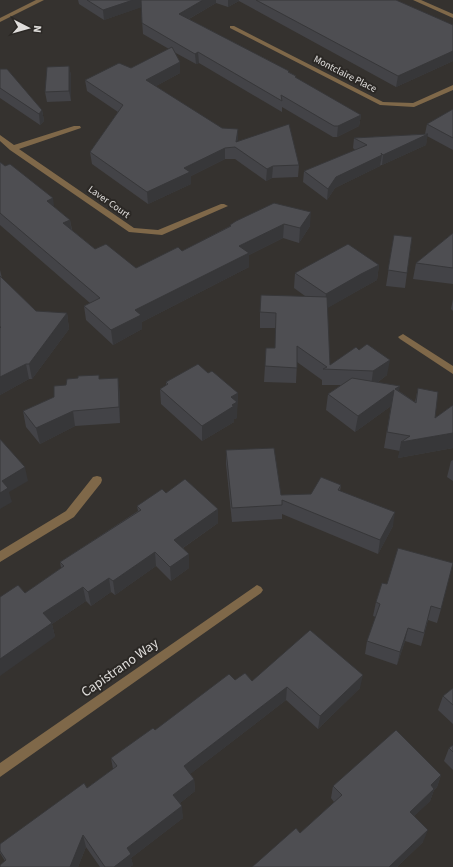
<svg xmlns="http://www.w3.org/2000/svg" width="453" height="867" font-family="'Source Sans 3',sans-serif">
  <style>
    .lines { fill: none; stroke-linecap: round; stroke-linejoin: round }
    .minor { fill: #7f6849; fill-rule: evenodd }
    .wall { fill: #434347 }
    .shaded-wall { fill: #373739 }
    .building { fill: #4e4e52; stroke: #373739 }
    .labels { text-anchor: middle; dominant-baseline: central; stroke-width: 4; stroke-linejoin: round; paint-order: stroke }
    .far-street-label { font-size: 10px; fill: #e0dedc; stroke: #2b2825 }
    .near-street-label { font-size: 14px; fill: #e0dedc; stroke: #2b2825 }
  </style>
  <rect width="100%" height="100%" fill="#35322f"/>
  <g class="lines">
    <!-- minor -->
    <path class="minor" d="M36,0h8l-44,22v-4z
      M413,0h8l32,14v4z
      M230,26h4l149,76 30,1 40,-18v5l-39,17 -34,-2 -150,-77z
      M74,126h6l1,2 -62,21 115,79 24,2 63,-26h3l4,2 -66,29 -33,-3 -119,-82 -10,-9v-6l14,10z
      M403,334l50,32v8l-53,-35 -2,-2z
      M97,476l4,1 1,3 -1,3 -27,34 -74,45v-11l66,-40 27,-34z
      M257,585l4,2 2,3 -2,3 -261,184v-14z"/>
  </g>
  <!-- wall -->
  <path class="wall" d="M78,0h318l57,25v36l-57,26 -157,-86 -11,6 -12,-4 -27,16 100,52v1l7,4v2l65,37 -2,11 -22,11h-4l-51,-30v5l-83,-49 -3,1 -22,-12 6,10v11l-24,13 82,55 61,24 -1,12 -26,1 -6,3 -31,-22h-10l-34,17v8l-43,20 -56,-40 -2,-12 28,-40 -31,-21 -2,-11 46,-12 38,-19 -26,-15 -2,-27 -37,13 -25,-16z
    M69,66l2,10v25l-24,1 -2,-10z
    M0,69l42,41 2,11 -4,4 -40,-27z
    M453,109v41l-26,-14 -1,9 -44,20h-1l-1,1 -45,22 -8,12 -24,-18 1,-11 51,-21 -2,-2 1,-10 71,-4 2,-10z
    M0,162l70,58 2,10 23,19 41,19 46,-17 48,-25v-1l6,-4 74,5 -11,17 -16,-5 -34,17v12l-107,55v7l-29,16 -27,-25 -2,-14 6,-3 -90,-78z
    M453,233v51l-40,-5 3,-16z
    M394,235l13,38 -2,15 -19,-2z
    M379,265l-2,15 -18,10 -32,18 3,57 26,-18 31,28 -9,7 21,9 16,11 3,-14 17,30 18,-13v43l-55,10 2,-7 -16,-3 7,-42 -36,26 -29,-22 2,-16 13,-9h-19v-5l-25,-18 -1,21 -32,-1 2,-34h9v-20h-15v-16l45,-16 -11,-8 1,-15z
    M0,270l2,8 34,33 31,2 2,16 -37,50h-3l-29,16z
    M453,299v12l-2,-2z
    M208,373l30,20 -1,16v9l-3,1v3l-32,19 -41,-37 -1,-15 6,-3v-4z
    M100,379l20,14v30l-45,3 -35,18 -14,-17 -3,-16 31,-14 12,-12z
    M226,450l55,45 30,-1 30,-9 -1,6 53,35 -15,28 -96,-40v5l-50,3 -6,-58z
    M453,460v21l-6,-4 4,-16z
    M166,493l52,16v14l-35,25 6,6v14l-18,13 -15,-15 -41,29 -4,-3 -20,14 -5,-5 -34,23 3,13 -30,-44 36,-25 -1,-6 78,-51 -1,-5z
    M382,583l59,26 -4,14 -9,-3 -7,26 -16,-5 -8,24 -32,-11 2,-13 9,-24 -3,-1 3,-14z
    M235,680l125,8 -42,41 -32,-29 -96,74 4,5 1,12 -15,12 3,15 -52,40 2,7 -3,2h-30l-14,-20 -8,20h-78l5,-6 -5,-8v-9l87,-56 26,-19 -2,-11 44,-28z
    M453,688v36l-15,-14 5,-14z
    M453,745v25l-9,-9 5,-13z
    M441,775l-4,12 -3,3 -4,11 -16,15 9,26 -26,25h-145l48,-34 34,-31 -3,-4 2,-12z"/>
  <!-- shaded-wall -->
  <path class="shaded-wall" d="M133,0h8l1,7 -38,13 -1,-10z
    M203,0h13v3l-36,21 -1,-10z
    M228,0h11v1l-11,6z
    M453,51v10l-57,26 2,-11z
    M198,52l1,11 -3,1 -1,-10z
    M180,62v11l-33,18 -1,-11z
    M69,66l2,10v25l-2,-10z
    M42,110l2,11 -4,4 -1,-11z
    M361,115l-2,11 -22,11 1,-11z
    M238,129v11l-1,9 -1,-7z
    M428,134l-2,11 -44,20 1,-10z
    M225,148v11l-34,17v8l-43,20 -1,-12 37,-24z
    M382,155l-2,11 -45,22 -8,12 1,-11 8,-12z
    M273,166l-1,12 -6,3 1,-12z
    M53,198l2,15 -8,-12z
    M311,212l-1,14 -11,17 1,-15z
    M70,220l2,14 -9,-11z
    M284,224l-1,14 -34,17v12l-107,55v7l-29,16 -2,-15 24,-20 104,-64z
    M379,265l-2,15 -18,10 -35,20 2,-16 35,-20z
    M67,313l2,16 -37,50 -3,-15z
    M390,360l-3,15 -16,12 2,-16z
    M26,364l3,15 -29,16v-18z
    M118,378l2,15v30l-1,-16z
    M400,386l-3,15 -2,-12z
    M394,390l-3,16 -36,26 3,-16z
    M238,393l-1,25 -3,1v3l-32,19v-15l29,-29z
    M73,411l2,15 -35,18 -4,-16z
    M453,433v15l-55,10 3,-16z
    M25,467l3,14 -19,11 3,10 -12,7v-16l2,-12z
    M218,509v14l-44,31v-14z
    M395,512l-2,14 -15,28 2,-14z
    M155,552l1,14 -41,29 -2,-14z
    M189,554v14l-18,13 -1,-14z
    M109,578l2,14 -20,14 -3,-14z
    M83,587l3,14 -34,23 3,13 -55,39v-17l43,-46z
    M408,628l-3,13 -8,24 3,-13z
    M363,675l-3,13 -42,41 2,-13z
    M287,687l-1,13 -101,78 -1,-12z
    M441,775l-4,12 -3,3 -4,11 -24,23 4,-12 21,-27z
    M194,779l1,12 -20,16 -2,-12z
    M182,806l1,12 -52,40 2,7 -3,2h-16l13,-19z
    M428,830l-5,12 -26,25h-8z
    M83,835l3,12 -8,20h-8z"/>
  <!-- building -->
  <path class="building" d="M87,0h46l-30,10z
    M141,0h62l-24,14 110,57 -1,1 8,4 -1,1 66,38 -23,11h-4l-53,-31 1,6 -84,-49 -3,2 -53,-31z
    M256,0h140l57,25v26l-55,25z
    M172,47l8,15 -34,18 76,48 16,1 -2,13 53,-18 10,41 -26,1 -6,3 -32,-22 -10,1 -41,20 6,4 -43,20 -57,-40 33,-47 -38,-25 34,-17 12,5z
    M69,66v25l-24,1 2,-25z
    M0,69h7l35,41 -3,4 -39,-26z
    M453,109v29l-26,-14z
    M428,134l-45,21 -2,-2 1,2 -46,22 -8,12 -24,-18 63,-26 -13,-7z
    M0,162l5,4 5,-2 43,34 -6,3 23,19 -7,3 32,26 11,-5 30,24 42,-21 4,4 49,-25 -1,-1 6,-4 38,-18 37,9 -11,16 -16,-4 -45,22 10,7 -114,57 6,5 -30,15 -27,-24 16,-8 -100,-85z
    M453,233v35l-37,-5z
    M394,235l18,2 -5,36 -19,-3z
    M348,244l31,21 -18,9 -35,20 -31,-21z
    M0,276l36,35 31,2 -38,51h-3l-26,13v-49l1,-1h-1z
    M261,295l66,2 3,68 26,-18 3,3 8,-6 23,16 -17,11 -50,-2 4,-2 -30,-21v22l-32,-2 1,-18h9l1,-35 -16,-1z
    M198,364l10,9 4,-2 26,22 -7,4 6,5 -5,3 2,1 -32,20 -42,-37 8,-5 -2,-2z
    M99,375v4l19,-1 1,29 -46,4 -37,17 -13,-17 31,-14v-11l12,-1 1,-6 11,-1v-2z
    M352,378l48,8 -5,3 21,14 2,-15 20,4 -3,26 18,-13v28l-52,9 9,-6 -23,-4 7,-42 -36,26 -30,-22z
    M0,439l25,28 -23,14 6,7 -8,5z
    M274,448l7,47 30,-1 10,-17 20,8 -3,5 57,22 -15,28 -98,-40v5l-50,3 -6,-58z
    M185,479l33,30 -44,31 15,14 -19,13 -15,-15 -42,29 -4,-3 -21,14 -5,-5 -40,26 9,10 -52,36v-62l18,-12 7,8 39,-27 -4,-4 81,-52 -4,-4 25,-17 4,4z
    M398,548l55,15 -12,46 -10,-3 -7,27 -16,-5 -8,24 -33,-11 13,-37 -4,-2 6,-19 5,1z
    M310,630l53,45 -43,41 -33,-29 -103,79 10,13 -21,16 9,11 -55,42 4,6 -17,13h-9l-22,-32 -13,32h-70v-2l6,-5 -6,-9v-7l84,-61 3,5 30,-22 -6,-8 42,-30 2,2 74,-56 6,6 10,-7 7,8z
    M453,688v17l-10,-9z
    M396,730l45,45 -10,10 3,4 -24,23 18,18 -39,37h-137l44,-39 4,5 42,-38 -9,-9z
    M453,745v7l-4,-4z"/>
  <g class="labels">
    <!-- far-street labels -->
    <g class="far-street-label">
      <text transform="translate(345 74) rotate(27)">Montclaire Place</text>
      <text transform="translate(109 202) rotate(35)">Laver Court</text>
    </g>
    <!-- near-street labels -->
    <g class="near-street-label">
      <text transform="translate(120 668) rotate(-35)">Capistrano Way</text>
    </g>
  </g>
  <!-- north arrow -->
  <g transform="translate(28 28) rotate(96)" stroke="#2b2825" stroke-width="3" paint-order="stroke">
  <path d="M0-3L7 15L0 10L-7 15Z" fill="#e0dedc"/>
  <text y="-6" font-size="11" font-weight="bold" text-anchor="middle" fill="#e0dedc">N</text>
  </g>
</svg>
